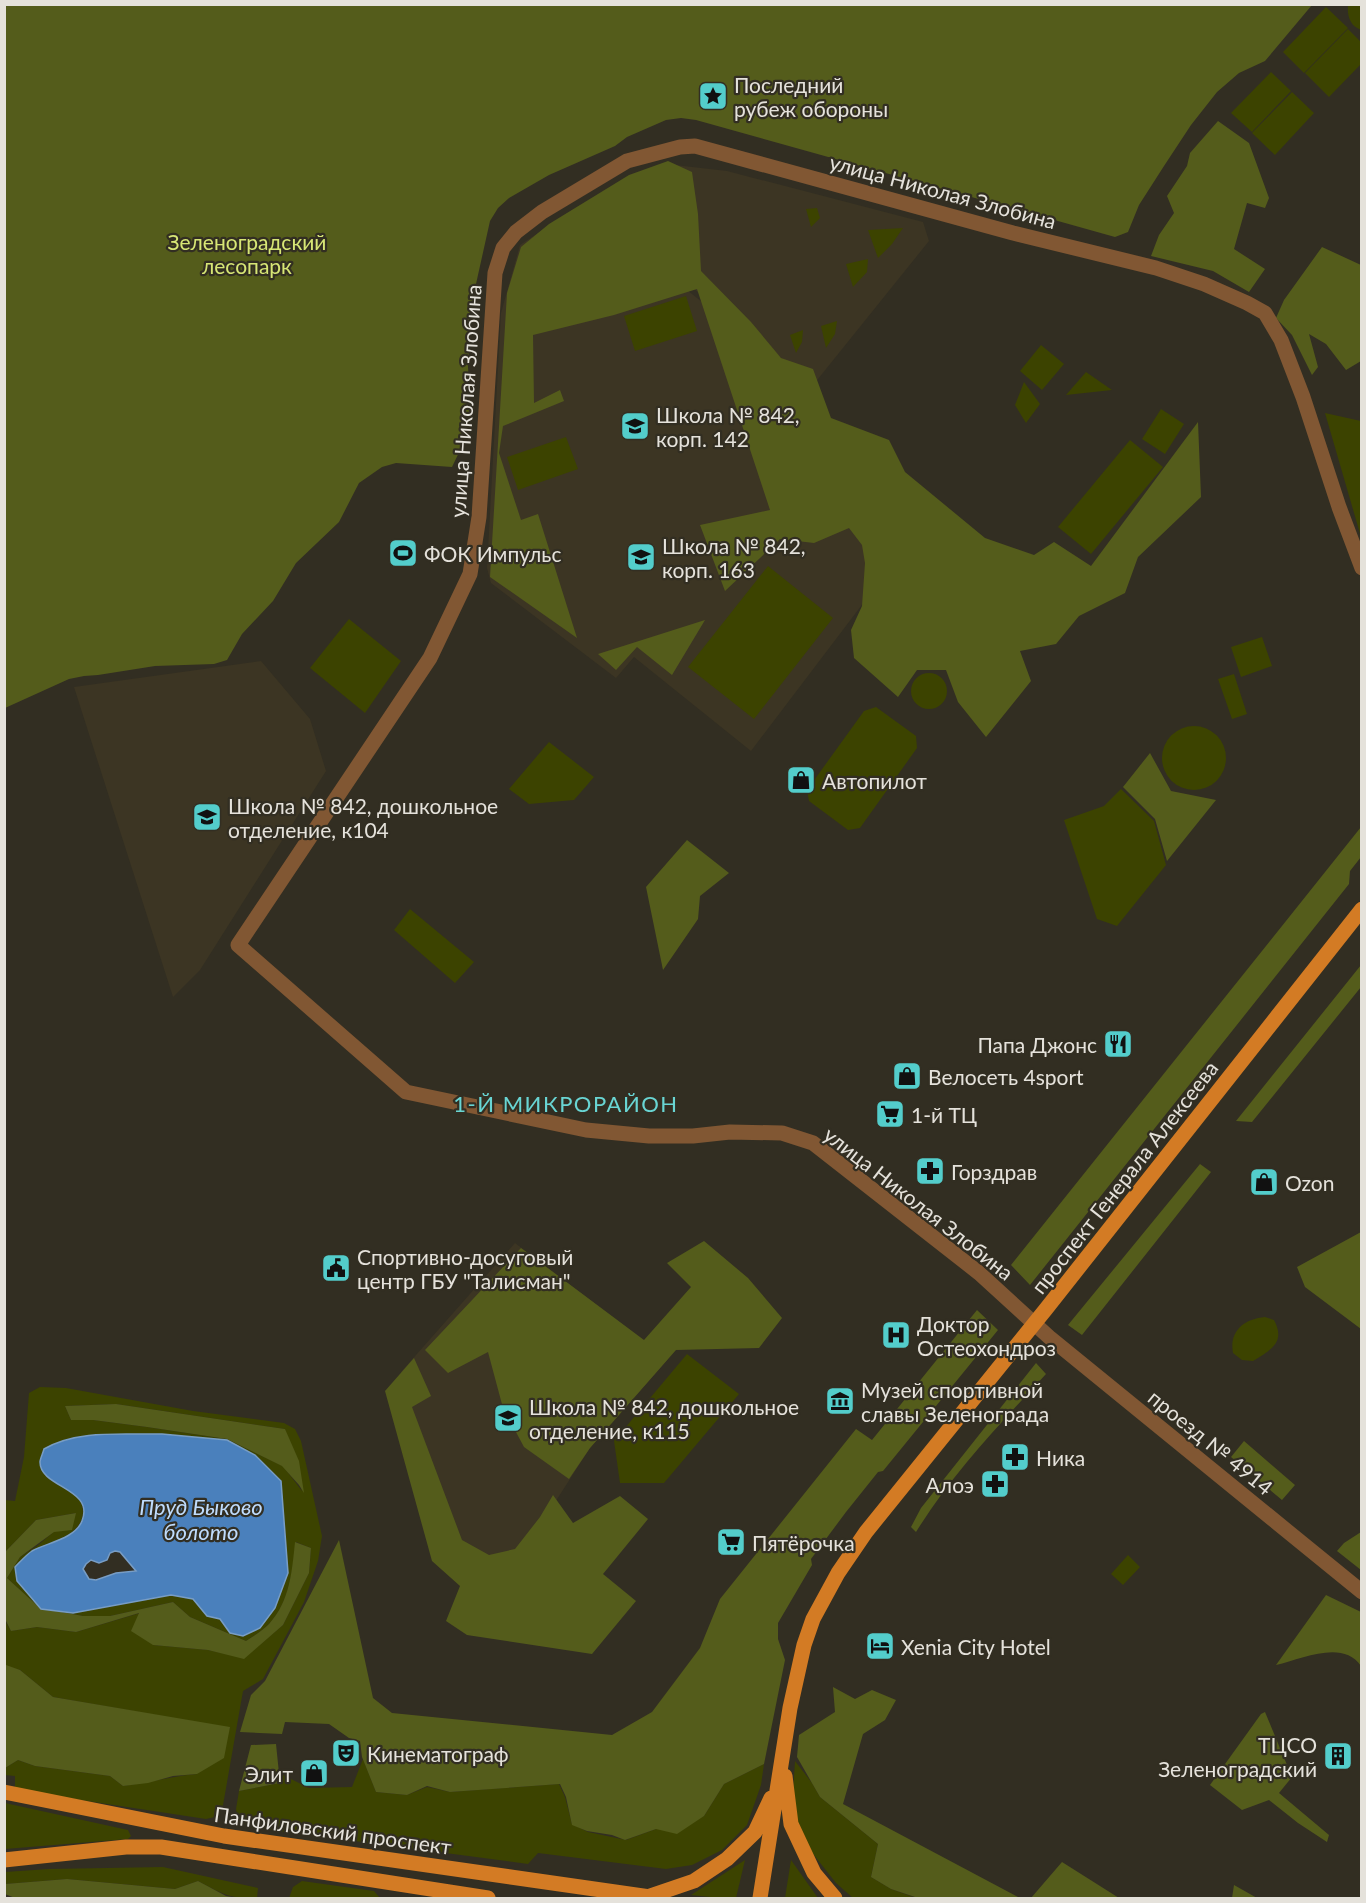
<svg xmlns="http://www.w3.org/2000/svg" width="1366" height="1903" font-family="Lato,sans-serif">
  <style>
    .built { fill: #3c3523 }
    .green { fill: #3c4300; fill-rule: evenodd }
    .forest { fill: #545c1b }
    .water { fill: #4a80bc; stroke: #789dc5; stroke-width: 1.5; fill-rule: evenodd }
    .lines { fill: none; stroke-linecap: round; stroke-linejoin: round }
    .street { stroke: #815733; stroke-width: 15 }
    .primary { stroke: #d37b24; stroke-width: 15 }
    .labels { text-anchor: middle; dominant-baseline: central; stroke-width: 4.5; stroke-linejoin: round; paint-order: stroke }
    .poi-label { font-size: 21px; fill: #e5e2db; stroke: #322e22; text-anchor: start }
    .street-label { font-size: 21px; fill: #e5e2db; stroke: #322e22 }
    .park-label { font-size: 21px; fill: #d7e675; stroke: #322e22 }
    .neighbourhood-label { font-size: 22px; letter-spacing: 1.5px; fill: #69d5d3; stroke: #322e22 }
    .water-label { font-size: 22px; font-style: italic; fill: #bfdcfd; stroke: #322e22 }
  </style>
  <rect width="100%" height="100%" fill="#322e22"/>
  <!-- built -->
  <path class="built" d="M675,165l52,6 196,51 6,19 -115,143 -227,-180z
    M580,205l234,186 63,194 -126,166 -117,-94 -18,21 -125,-95 -4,-15 14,-255 19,-68z
    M261,661l49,58 16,52 -126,199 -27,27 -99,-310z
    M515,1243l153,116 -78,89 -78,121 -59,-5 -52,-192z"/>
  <!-- green -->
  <path class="green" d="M1348,5h13v25c-11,-4 -14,-14 -13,-25z
    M1326,7l22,21 -44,45 -21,-21z
    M1348,29l13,13v22l-32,33 -24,-24z
    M1271,72l20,19 -39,41 -21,-19z
    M1292,92l22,21 -39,42 -23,-22z
    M817,208l3,10 -9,9 -5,-18z
    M903,228l-11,16 -14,14 -10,-28z
    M868,259l-1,13 -14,15 -7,-23z
    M686,296l11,35 -62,20 -11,-35z
    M837,321l-2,13 -9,14 -5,-22z
    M803,330l-1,12 -6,11 -6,-18z
    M1041,345l23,19 -22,26 -22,-19z
    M1086,372l26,18 -46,5z
    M1024,382l16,22 -14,19 -11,-18z
    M1161,409l23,15 -19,30 -23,-15z
    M1325,413l36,8v116z
    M566,437l12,32 -60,21 -11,-33z
    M1130,440l33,27 -72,87 -33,-27z
    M768,566l65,52 -79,101 -66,-52z
    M349,619l52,42 -36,52 -55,-45z
    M1262,637l10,29 -31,11 -10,-30z
    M911 691a18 18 0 1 1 36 0a18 18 0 1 1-36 0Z
    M1234,674l13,40 -15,5 -14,-40z
    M876,707l40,29 1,12 -57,80 -12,2 -39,-29 -2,-11 57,-79z
    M1162 758a32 32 0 1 1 64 0a32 32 0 1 1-64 0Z
    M549,742l45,35 -20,23 -45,4 -20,-15z
    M1121,789l33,32 12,44 -49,61 -20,-7 -33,-99 40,-14z
    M410,909l64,53 -19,21 -61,-53z
    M1265,1317l9,3c12,22 -3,30 -21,41l-11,-1 -9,-7c-4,-21 10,-34 32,-36z
    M687,1354l52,40 -75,89h-44l-6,-42z
    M40,1387l26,1 127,23 91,12 11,6 6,12 21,95 -4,25 -14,41 -41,77 -20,12 -21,120 -7,6 -9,2 -191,-29v-14l-10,-1v-7l13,-8 17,6 75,10 13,10c25,-3 49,-10 74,-12l33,-46 -177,-31 -33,-27 -15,-4 -1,-47 7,12 26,-4 39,5 64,-19 13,32 55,5 36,8 39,-33 26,-52 2,-25 -15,-6c-4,29 -6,60 -27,82 -6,6 -15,12 -23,17l-56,-24 -17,-15 -63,14h-27l-43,-8 -33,-30 13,-21 17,-11 39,-33 -40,7 -31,32v-52l10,1 9,-44 5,-64zM116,1404l169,25 17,62 -19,-25 -56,-27 -80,-12 -54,-7h-22l-6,-14zM227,1440l28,15 26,26 -51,152 -10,-14 -13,-3 -13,-17 -23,-4 -98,18 -41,-62c25,-9 65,-22 46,-55z
    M1128,1555l12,12 -17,18 -12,-11z
    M363,1759l13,33 31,3 20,-8 23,5 109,-8 6,13 7,27 16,8 38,8 30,-11 48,-13 20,-32 40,-20 -3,21 -14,40 -25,25 -30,15 -26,4 -128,-16 -10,11 -279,-37 -11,-7 -2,-11 3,-18 41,-8 -1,-10 30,15 43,-1z
    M795,1761l17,22 8,14 58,47 -7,33 20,12 25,9h-63l-17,-15 -30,-38 -14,-36z
    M5,1803l123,27 3,6 -3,3 -123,10z
    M745,1860l-9,38h-16l-29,-3z
    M791,1860l27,38h-33z
    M163,1867l95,21 -1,10c-28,1 -36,-5 -59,-17l-23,8 -108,-10 -62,5v-12l44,-3z
    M302,1881l72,10 6,7h-91l4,-11z"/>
  <!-- forest -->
  <path class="forest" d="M5,4h1307v1l-47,56 -26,12 -22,19 -26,33 -27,41 -25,39 -11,27 -13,5 -419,-117 -15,-2 -15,2 -39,17 -12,9 -66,29 -40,23 -11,10 -8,13 -16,72 -6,74 2,30 -2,29 -3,14 -13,27 -56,-4 -14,4 -23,16 -20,39 -43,41 -23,38 -31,33 -15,26 -13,4 -59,2 -57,9 -14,1 -15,3 -64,29z
    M1218,121l31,22 20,55 -4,10 -18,-5 -13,46 31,20 -16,23 -36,-21 -62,-15 8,-21 15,-22 -7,-17 20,-30 3,-13z
    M668,161l24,11 6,42 3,57 50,51 30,36 32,11 18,49 58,22 16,32 80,66 49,17 20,-13 37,24 107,-144 3,75 -63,60 -13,36 -46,23 -23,28 -36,7 11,30 -45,56 -28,-35 -12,-32h-29l-19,27 -44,-39 -3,-28 11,-24 3,-43 -3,-18 -13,-17 -35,15 -34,-4 -55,52 -25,-66 70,-15 -73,-221 -83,26 -81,20 1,68 26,-13 4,11 -61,25 -4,27 22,67 17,-6 39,124 -87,-61 17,-284 14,-46 28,-23 80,-49z
    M1322,247l39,18v96l-15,9 -20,-26 -17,-10 9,33 -6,8 -20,-40 -16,-17 8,-18z
    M705,620l-33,55 -35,-28 -21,23 -18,-16z
    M1150,753l21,38 45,9 -49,61 -12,-42 -32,-32z
    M1361,827v30l-11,14 -1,13 -319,401 -19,-20z
    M687,840l42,33 -29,23 -2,23 -35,51 -17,-83z
    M1361,965v22l-109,135 -16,-1z
    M1200,1164l11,8 -129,163 -14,-10z
    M1361,1232v97l-56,-42 -8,-20z
    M704,1241l44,37 34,40 -23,30 -83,2 -86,98 -21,31 -45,-32 -21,-39 -15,-56 -40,21 -23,-23 96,-102 123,92 47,-53 -24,-24z
    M977,1310l21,20 -115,141 -5,1 -32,40 -35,47 1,6 -34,58v16l7,21 -21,104 -40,20 -20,32 -27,18 -21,-5 -31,11 -13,-5 -25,-4 -15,-6 -6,-28 -6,-13 -110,8 -23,-6 -20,9 -31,-3 -14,-35 -2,-16 -11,-3 -20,-14 -44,-2 -3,12 -42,-2 11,-37 14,-14 74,-141 34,158 19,15 220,22 40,-23 48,-64 20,-49 136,-170 16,11z
    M414,1358l17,38 -19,11 50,133 27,15 26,-6 25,-32 13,-22 20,28 47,-27 28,23 -45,55 33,27 -44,53 -125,-19 -21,-14 14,-35 -28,-25 -47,-170z
    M1036,1363l10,11c-46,50 -94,100 -130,158l-5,-5 10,-19z
    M116,1404l169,25 14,32 5,32 -5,-8 -17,-19 -55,-27 -80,-12 -54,-7h-22l-6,-14z
    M1244,1441l51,44 -13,15 -51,-43z
    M76,1513l-4,17 -18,2 -34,25 -13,21 33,30 43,8h27l63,-14 17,15 56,24c8,-5 17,-11 23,-17 21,-23 23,-53 26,-82l16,6 -2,25 -26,52 -39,34 -36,-9 -55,-5 -22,-14 8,-18 -63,19 -39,-5 -26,4 -6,-12v-67l31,-32z
    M1361,1532v38l-24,-19 7,-8z
    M1326,1595l35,17v54c-18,-27 -59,-7 -85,-1z
    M6,1665l14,5 33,27 177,30 -6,31 -27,16 -24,2 -25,7 -25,3 -13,-10 -75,-10 -17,-6 -13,8 -1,-102z
    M833,1687l22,12 17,-9 24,10 -11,20 -22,14 -20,70 177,94h-102l-27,-9 -20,-12 7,-33 -58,-47 -23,-40 2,-22 36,-23z
    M1265,1712l27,65 -13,16 50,42 -2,7 -29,-19 -29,-23 -27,10 -32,-25 51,-71z
    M276,1744l4,39 -41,8 12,-46z
    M1062,1862l57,36h-88z
    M67,1879l108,10 23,-8 28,15 11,2h-222l-10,-4v-10z
    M1234,1885l23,13h-25z"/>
  <!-- water -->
  <path class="water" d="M162,1434l65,6 28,15 26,26 7,92 -13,35 -15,20 -17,8 -13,-3 -10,-14 -13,-3 -14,-17 -22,-4 -98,18 -32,-4 -24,-28 -2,-14c5,-5 11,-12 17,-16 14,-8 43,-12 50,-30 13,-33 -42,-33 -42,-59 0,-3 3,-9 4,-13 34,-20 80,-14 118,-15zM115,1551l5,1 16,19 -20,2 -20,7 -7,-1 -6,-10 3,-5 5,-4 8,3 8,-3 3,-7z"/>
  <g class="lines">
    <!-- street -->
    <path class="street" d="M1362,568l-23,-61 -36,-110 -22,-57 -16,-27 -18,-10 -43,-19 -48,-16 -143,-35 -318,-87 -15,1 -53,14 -85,51 -26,20 -13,16 -8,25 -16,244 -9,57 -40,84 -192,287 168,147 180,38 63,6h44l37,-4 52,1 31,10 166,130 70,64 313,255"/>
    <!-- primary -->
    <path class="primary" d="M785,1776l6,48 23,49 21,25
      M4,1792l220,44 433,62
      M4,1860l122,-13h35l327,51
      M647,1897l47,-16 33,-22 28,-27 16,-34
      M760,1898l30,-190 14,-63 9,-26 25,-46 28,-41 180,-223 316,-400"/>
  </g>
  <!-- icons -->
  <defs>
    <g id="sight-square" transform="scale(1.5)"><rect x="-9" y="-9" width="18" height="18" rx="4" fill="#53cdcb" stroke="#322e22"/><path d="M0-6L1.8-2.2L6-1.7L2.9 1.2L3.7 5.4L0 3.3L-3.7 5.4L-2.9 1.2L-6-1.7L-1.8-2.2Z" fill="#111"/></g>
    <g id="school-square" transform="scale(1.5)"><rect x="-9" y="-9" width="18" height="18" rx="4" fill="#53cdcb" stroke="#322e22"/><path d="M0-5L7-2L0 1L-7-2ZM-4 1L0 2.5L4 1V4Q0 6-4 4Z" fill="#111"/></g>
    <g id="stadium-square" transform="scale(1.5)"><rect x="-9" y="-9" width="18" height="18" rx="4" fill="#53cdcb" stroke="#322e22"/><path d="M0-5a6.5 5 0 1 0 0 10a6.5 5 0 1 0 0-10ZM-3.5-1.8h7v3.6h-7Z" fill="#111"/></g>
    <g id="shop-square" transform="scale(1.5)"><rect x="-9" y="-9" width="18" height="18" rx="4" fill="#53cdcb" stroke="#322e22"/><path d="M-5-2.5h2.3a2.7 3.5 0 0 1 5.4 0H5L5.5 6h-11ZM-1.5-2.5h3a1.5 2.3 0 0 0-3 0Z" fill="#111"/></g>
    <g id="restaurant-square" transform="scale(1.5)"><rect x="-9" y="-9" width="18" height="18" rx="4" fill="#53cdcb" stroke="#322e22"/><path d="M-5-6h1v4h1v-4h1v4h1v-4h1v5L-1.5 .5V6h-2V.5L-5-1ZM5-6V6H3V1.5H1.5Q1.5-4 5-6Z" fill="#111"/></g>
    <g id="supermarket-square" transform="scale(1.5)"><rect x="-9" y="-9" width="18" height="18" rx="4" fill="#53cdcb" stroke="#322e22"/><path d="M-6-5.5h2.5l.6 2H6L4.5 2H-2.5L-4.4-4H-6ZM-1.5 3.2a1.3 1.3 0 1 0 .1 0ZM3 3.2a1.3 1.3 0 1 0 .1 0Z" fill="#111"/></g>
    <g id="pharmacy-square" transform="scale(1.5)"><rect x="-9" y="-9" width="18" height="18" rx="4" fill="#53cdcb" stroke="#322e22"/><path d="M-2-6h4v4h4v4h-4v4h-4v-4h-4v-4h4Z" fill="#111"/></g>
    <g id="civic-square" transform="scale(1.5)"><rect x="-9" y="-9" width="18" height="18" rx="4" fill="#53cdcb" stroke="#322e22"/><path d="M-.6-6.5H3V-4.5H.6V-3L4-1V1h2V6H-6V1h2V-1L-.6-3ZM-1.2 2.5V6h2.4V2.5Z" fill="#111"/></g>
    <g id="hospital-square" transform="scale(1.5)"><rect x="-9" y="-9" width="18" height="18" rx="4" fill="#53cdcb" stroke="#322e22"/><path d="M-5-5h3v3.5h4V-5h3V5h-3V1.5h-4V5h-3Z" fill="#111"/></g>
    <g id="museum-square" transform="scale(1.5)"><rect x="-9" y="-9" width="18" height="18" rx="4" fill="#53cdcb" stroke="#322e22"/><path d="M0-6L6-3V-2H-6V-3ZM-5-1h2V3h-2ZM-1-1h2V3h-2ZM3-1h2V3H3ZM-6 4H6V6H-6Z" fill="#111"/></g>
    <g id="hotel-square" transform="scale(1.5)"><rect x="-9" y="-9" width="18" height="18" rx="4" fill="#53cdcb" stroke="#322e22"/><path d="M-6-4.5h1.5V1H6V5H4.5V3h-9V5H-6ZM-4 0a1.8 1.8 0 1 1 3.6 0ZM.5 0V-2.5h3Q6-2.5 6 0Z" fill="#111"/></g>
    <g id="theatre-square" transform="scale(1.5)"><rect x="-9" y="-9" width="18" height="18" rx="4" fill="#53cdcb" stroke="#322e22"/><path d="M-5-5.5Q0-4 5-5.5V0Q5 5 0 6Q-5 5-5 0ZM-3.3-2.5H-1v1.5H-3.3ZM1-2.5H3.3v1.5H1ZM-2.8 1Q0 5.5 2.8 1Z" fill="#111"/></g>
    <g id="building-square" transform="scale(1.5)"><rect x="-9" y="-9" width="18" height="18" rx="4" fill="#53cdcb" stroke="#322e22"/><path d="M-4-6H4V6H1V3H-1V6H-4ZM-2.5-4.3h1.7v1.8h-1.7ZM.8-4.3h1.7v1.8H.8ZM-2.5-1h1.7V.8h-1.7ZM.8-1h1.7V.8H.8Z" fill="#111"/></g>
  </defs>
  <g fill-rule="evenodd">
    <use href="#sight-square" x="713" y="96"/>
    <use href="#school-square" x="635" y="426"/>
    <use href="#stadium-square" x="403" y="553"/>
    <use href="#school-square" x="641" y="557"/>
    <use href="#shop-square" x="801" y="780"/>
    <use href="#school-square" x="207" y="817"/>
    <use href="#restaurant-square" x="1118" y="1044"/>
    <use href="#shop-square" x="907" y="1076"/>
    <use href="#supermarket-square" x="890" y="1114"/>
    <use href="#pharmacy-square" x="930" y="1171"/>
    <use href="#shop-square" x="1264" y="1182"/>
    <use href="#civic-square" x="336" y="1268"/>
    <use href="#hospital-square" x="896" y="1335"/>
    <use href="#museum-square" x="840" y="1401"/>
    <use href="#school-square" x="508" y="1418"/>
    <use href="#pharmacy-square" x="1015" y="1457"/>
    <use href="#pharmacy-square" x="995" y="1484"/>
    <use href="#supermarket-square" x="731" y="1542"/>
    <use href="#hotel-square" x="880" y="1646"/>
    <use href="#theatre-square" x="346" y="1753"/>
    <use href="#building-square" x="1338" y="1756"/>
    <use href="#shop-square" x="314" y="1773"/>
  </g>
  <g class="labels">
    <!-- poi labels -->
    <g class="poi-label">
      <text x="734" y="84">Последний<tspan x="734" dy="24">рубеж обороны</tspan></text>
      <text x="656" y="414">Школа № 842,<tspan x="656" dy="24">корп. 142</tspan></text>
      <text x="662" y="545">Школа № 842,<tspan x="662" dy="24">корп. 163</tspan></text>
      <text x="424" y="553">ФОК Импульс</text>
      <text x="822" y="780">Автопилот</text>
      <text x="228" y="805">Школа № 842, дошкольное<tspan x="228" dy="24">отделение, к104</tspan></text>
      <text x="1097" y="1044" text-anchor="end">Папа Джонс</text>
      <text x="928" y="1076">Велосеть 4sport</text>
      <text x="911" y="1114">1-й ТЦ</text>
      <text x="951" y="1171">Горздрав</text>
      <text x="1285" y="1182">Ozon</text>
      <text x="357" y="1256">Спортивно-досуговый<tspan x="357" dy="24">центр ГБУ "Талисман"</tspan></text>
      <text x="917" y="1323">Доктор<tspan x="917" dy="24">Остеохондроз</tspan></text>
      <text x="861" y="1389">Музей спортивной<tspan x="861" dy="24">славы Зеленограда</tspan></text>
      <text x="529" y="1406">Школа № 842, дошкольное<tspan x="529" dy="24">отделение, к115</tspan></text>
      <text x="1036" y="1457">Ника</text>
      <text x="974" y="1484" text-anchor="end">Алоэ</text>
      <text x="752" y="1542">Пятёрочка</text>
      <text x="901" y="1646">Xenia City Hotel</text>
      <text x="1317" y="1744" text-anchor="end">ТЦСО<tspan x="1317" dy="24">Зеленоградский</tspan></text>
      <text x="367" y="1753">Кинематограф</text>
      <text x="293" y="1773" text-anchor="end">Элит</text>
    </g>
    <!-- street labels -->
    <g class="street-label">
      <text transform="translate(943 191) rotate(15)">улица Николая Злобина</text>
      <text transform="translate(465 401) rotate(-86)">улица Николая Злобина</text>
      <text transform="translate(1124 1177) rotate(-52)">проспект Генерала Алексеева</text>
      <text transform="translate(919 1203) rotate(38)">улица Николая Злобина</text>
      <text transform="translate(1211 1442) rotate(39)">проезд № 4914</text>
      <text transform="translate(333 1830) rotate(8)">Панфиловский проспект</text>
    </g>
    <!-- park labels -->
    <g class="park-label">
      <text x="247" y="241">Зеленоградский<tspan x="247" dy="24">лесопарк</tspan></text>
    </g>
    <!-- neighbourhood labels -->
    <g class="neighbourhood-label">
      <text x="566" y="1103">1-Й МИКРОРАЙОН</text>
    </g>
    <!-- water labels -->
    <g class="water-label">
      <text x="201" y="1506">Пруд Быково<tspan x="201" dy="25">болото</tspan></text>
    </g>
  </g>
  <!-- border -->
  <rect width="1366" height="1903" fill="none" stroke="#e5e2db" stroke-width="12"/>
</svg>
